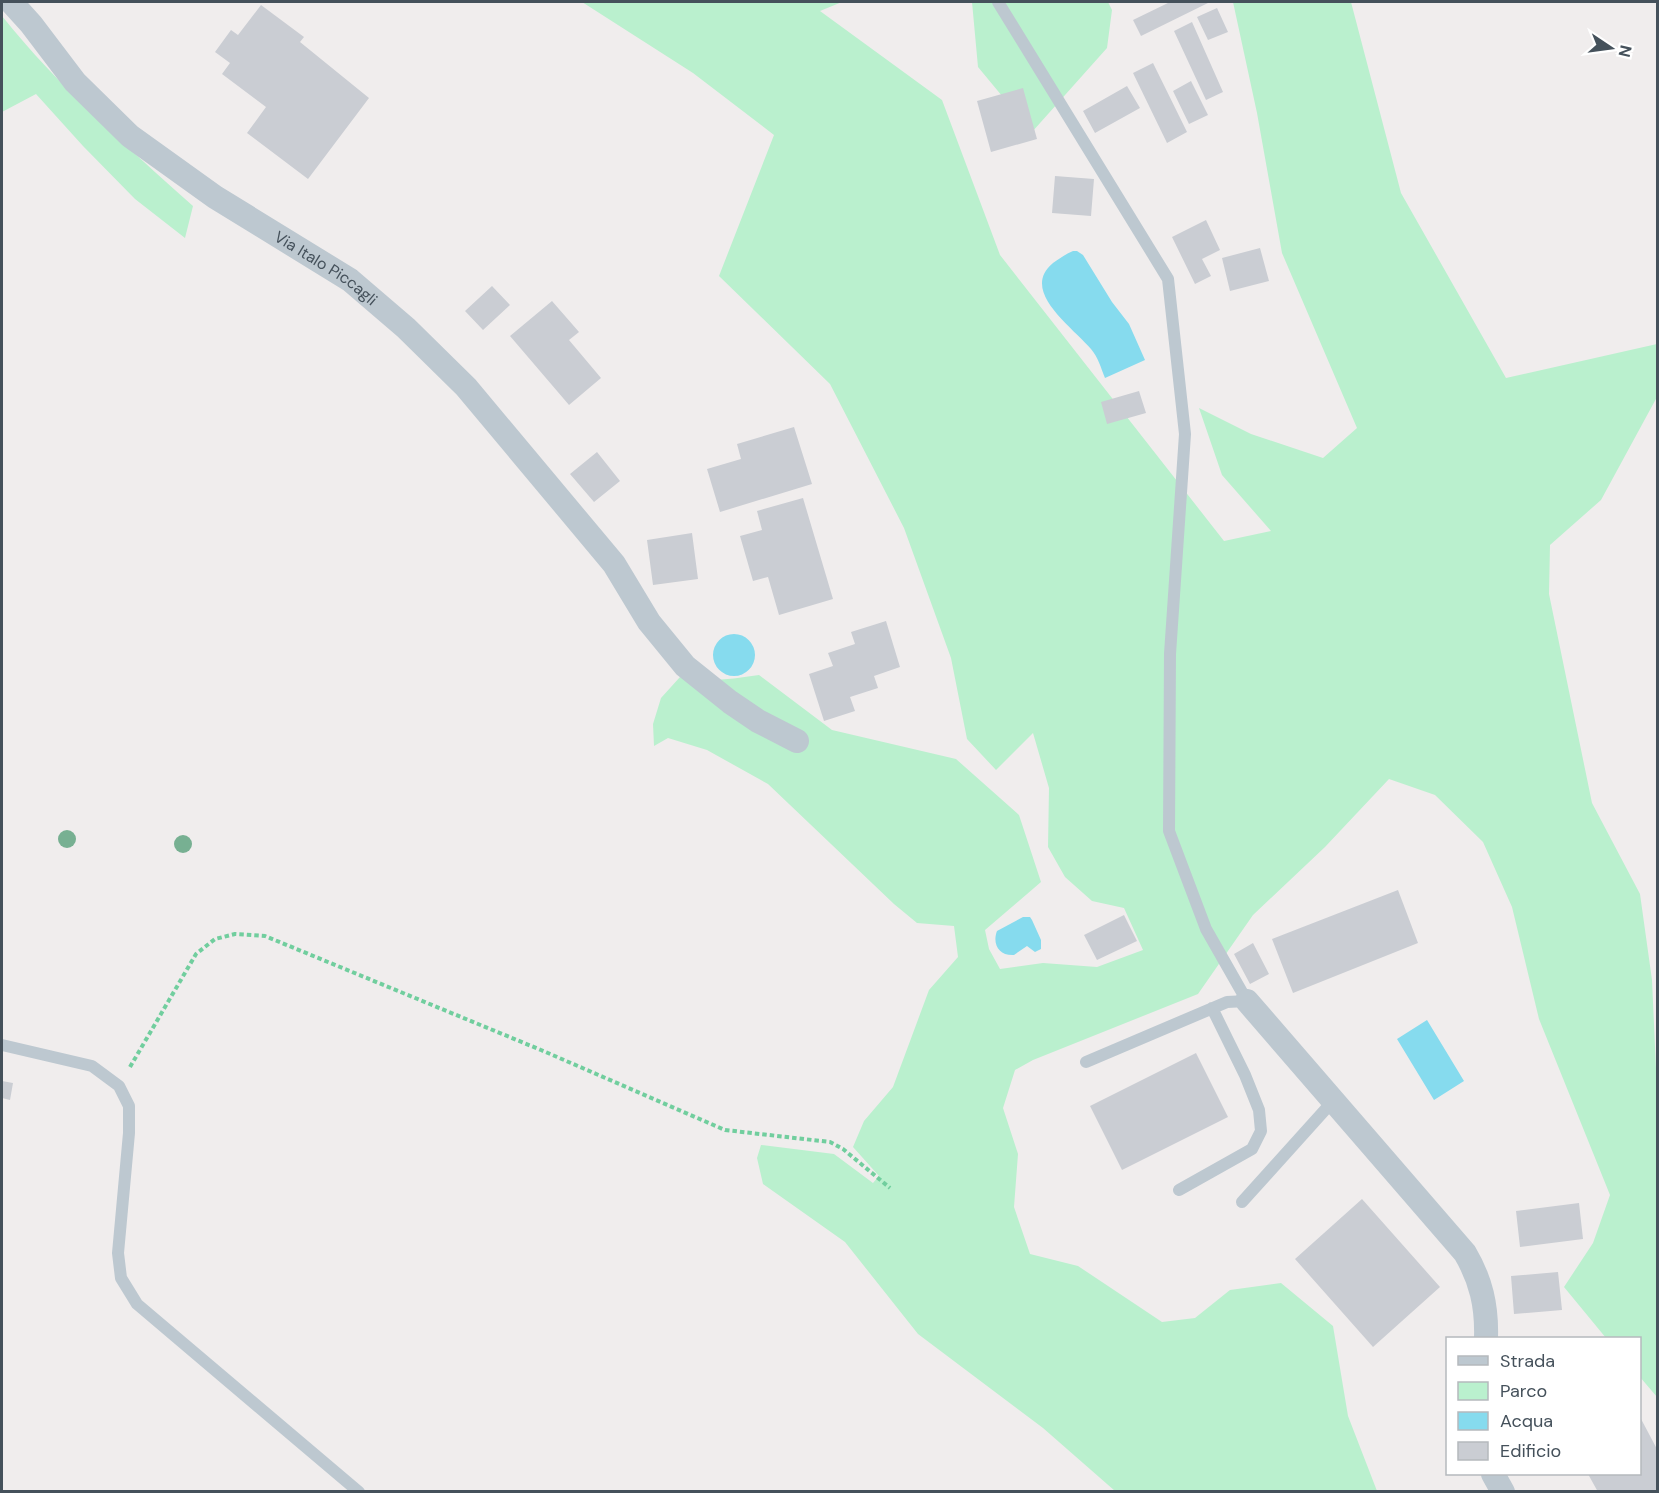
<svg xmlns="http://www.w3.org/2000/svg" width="1659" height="1493" font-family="'DM Sans',sans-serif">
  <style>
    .green { fill: #baf0ce }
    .water { fill: #86dbee }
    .building { fill: #cacdd3 }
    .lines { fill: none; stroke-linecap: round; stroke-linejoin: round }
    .path { stroke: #71ce9e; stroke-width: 4; stroke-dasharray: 4.5 3; stroke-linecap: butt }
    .lane { stroke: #bdc8d0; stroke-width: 12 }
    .street { stroke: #bdc8d0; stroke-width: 24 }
    .tree { fill: #77b092 }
    .labels { text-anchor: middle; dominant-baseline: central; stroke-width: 6; stroke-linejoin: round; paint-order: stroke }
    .street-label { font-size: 16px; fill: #45515b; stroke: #fff }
  </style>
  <rect width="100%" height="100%" fill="#f0eded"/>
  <!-- green -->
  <path class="green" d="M582,2h260l-22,9 122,89 58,155 224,286 47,-10 -49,-56 -23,-67 52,26 72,24 34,-30 -75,-175 -25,-140 -24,-111h118l50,191 105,185 151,-34v53l-56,103 -51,45 -1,49 43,209 48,91 12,86 6,133 -1,284 -17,-20v-39h-34l-42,-51 29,-44 17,-48 -71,-176 -27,-112 -29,-65 -48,-47 -46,-16 -64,68 -72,68 -55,79 -165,66 -18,10 -12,38 15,46 -4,53 16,47 48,12 84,56 33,-4 35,-28 51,-7 52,43 15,90 29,75h-262l-72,-63 -125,-94 -73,-92 -82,-58 -6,-26 4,-13 73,9 39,29 6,-7 -26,-29 11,-26 29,-34 36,-97 29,-33 -4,-31 -37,-3 -23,-19 -126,-120 -61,-34 -39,-12 -14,8 -1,-22 8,-26 19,-21c27,6 52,2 79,-2l73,55 124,29 63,56 22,67 -56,48 4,19 11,20 43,-6 54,4 46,-17 -19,-42 -32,-7 -27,-24 -17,-30 1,-59 -16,-55 -37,37 -29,-31 -16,-81 -47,-130 -74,-144 -111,-108 55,-141 -81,-62z
    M972,2h136l4,8 -5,38 -75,84 -54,-65z
    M2,16c56,70 124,130 191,190l-8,32 -50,-39 -52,-53 -47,-52 -34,18z"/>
  <!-- water -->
  <path class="water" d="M1073,251h4l6,4 29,47 17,22 16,36 -40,18c-4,-10 -7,-21 -14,-29 -18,-22 -72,-58 -38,-86 7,-5 13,-9 20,-12z
    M713 655a21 21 0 1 1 42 0a21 21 0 1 1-42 0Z
    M1023,917h7l2,3 9,20v9l-6,3 -8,-6 -13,9c-15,1 -22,-11 -17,-24z
    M1427,1020l37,61 -30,19 -37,-61z"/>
  <!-- building -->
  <path class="building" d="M1170,2h40l-69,34 -8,-16z
    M261,5l43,32 -4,5 69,56 -61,81 -61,-46 19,-26 -44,-33 8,-11 -15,-11 16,-22 7,5z
    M1217,8l11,24 -20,8 -11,-23z
    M1192,22l31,70 -17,8 -32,-69z
    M1153,63l34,69 -20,11 -34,-70z
    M1191,81l17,34 -19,9 -16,-33z
    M1127,86l13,22 -45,25 -12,-22z
    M1023,88l14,51 -46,13 -14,-51z
    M1055,176l39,3 -3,37 -39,-3z
    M1206,220l14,30 -18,9 9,17 -16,8 -23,-47z
    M1260,248l9,33 -39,10 -8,-33z
    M492,286l18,19 -27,25 -18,-19z
    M552,301l27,31 -10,8 32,38 -32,27 -59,-69z
    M1139,391l7,22 -39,11 -6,-22z
    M794,427l18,57 -92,28 -13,-43 34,-10 -4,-15z
    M597,452l23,29 -26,21 -24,-28z
    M803,498l30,101 -54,16 -11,-38 -15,4 -13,-45 22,-6 -5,-19z
    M692,533l6,46 -45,6 -6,-45z
    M886,621l14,46 -26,9 4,12 -28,9 5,14 -31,10 -15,-47 24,-8 -5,-13 27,-9 -4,-12z
    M1398,890l20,53 -125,50 -21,-54z
    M1124,915l13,26 -40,19 -13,-25z
    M1253,943l16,31 -19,10 -16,-30z
    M1196,1053l32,64 -106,53 -32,-64z
    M2,1081l11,2 -3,17 -8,-2z
    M1362,1199l78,88 -67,60 -78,-88z
    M1579,1203l4,36 -63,8 -4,-36z
    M1558,1272l4,38 -48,4 -3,-38z
    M1640,1417l18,34v41h-60l-10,-18h52z"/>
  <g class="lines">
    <!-- path -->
    <path class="path" d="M130,1067l66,-113 19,-15 20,-5 30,2 276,114 184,80 105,12 13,7 47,39"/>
    <!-- lane -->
    <path class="lane" d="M998,2l170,277 17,155 -15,220 -1,177 37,98 41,72 -20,1 -141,60
      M2,1045l90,21 27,20 10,20v27l-11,120 3,25 16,26 222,188
      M1179,1190l73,-41 9,-18 -2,-21 -14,-35 -33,-67
      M1242,1202l91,-101"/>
    <!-- street -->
    <g class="street">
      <path id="s1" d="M11,2l20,22 44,58 55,54 85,61 135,83 56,48 60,59 148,177 35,58 36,44 45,36 28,19 39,20"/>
      <path d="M1247,1001l218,252c16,27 22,53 21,85"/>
      <path d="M1493,1474l10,18"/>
    </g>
  </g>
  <!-- trees -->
  <g class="tree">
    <circle cx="67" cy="839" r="9"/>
    <circle cx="183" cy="844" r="9"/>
  </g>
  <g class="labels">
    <!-- street labels -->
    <g class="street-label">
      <text stroke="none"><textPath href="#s1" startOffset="416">Via Italo Piccagli</textPath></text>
    </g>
  </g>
  <!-- border -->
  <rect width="1659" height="1493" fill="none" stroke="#45515b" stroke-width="6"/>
  <!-- legend -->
  <rect x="1446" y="1337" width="195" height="138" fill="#ffffff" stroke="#b5b9bd" stroke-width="1.5"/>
  <rect x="1458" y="1356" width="30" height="9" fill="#bdc8d0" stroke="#b5b9bd" stroke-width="1.5"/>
  <text x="1500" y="1367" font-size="18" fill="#45515b">Strada</text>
  <rect x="1458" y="1382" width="30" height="18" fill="#baf0ce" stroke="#b5b9bd" stroke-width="1.5"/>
  <text x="1500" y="1397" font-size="18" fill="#45515b">Parco</text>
  <rect x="1458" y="1412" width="30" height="18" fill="#86dbee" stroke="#b5b9bd" stroke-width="1.5"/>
  <text x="1500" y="1427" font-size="18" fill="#45515b">Acqua</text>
  <rect x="1458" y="1442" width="30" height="18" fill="#cacdd3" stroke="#b5b9bd" stroke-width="1.5"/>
  <text x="1500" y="1457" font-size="18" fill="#45515b">Edificio</text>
  <!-- north arrow -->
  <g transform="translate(1611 48) rotate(103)" stroke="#ffffff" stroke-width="4.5" paint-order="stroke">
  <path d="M0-4.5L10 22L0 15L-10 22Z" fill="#45515b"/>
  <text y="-9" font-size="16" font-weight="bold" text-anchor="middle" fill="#45515b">N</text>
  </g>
</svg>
